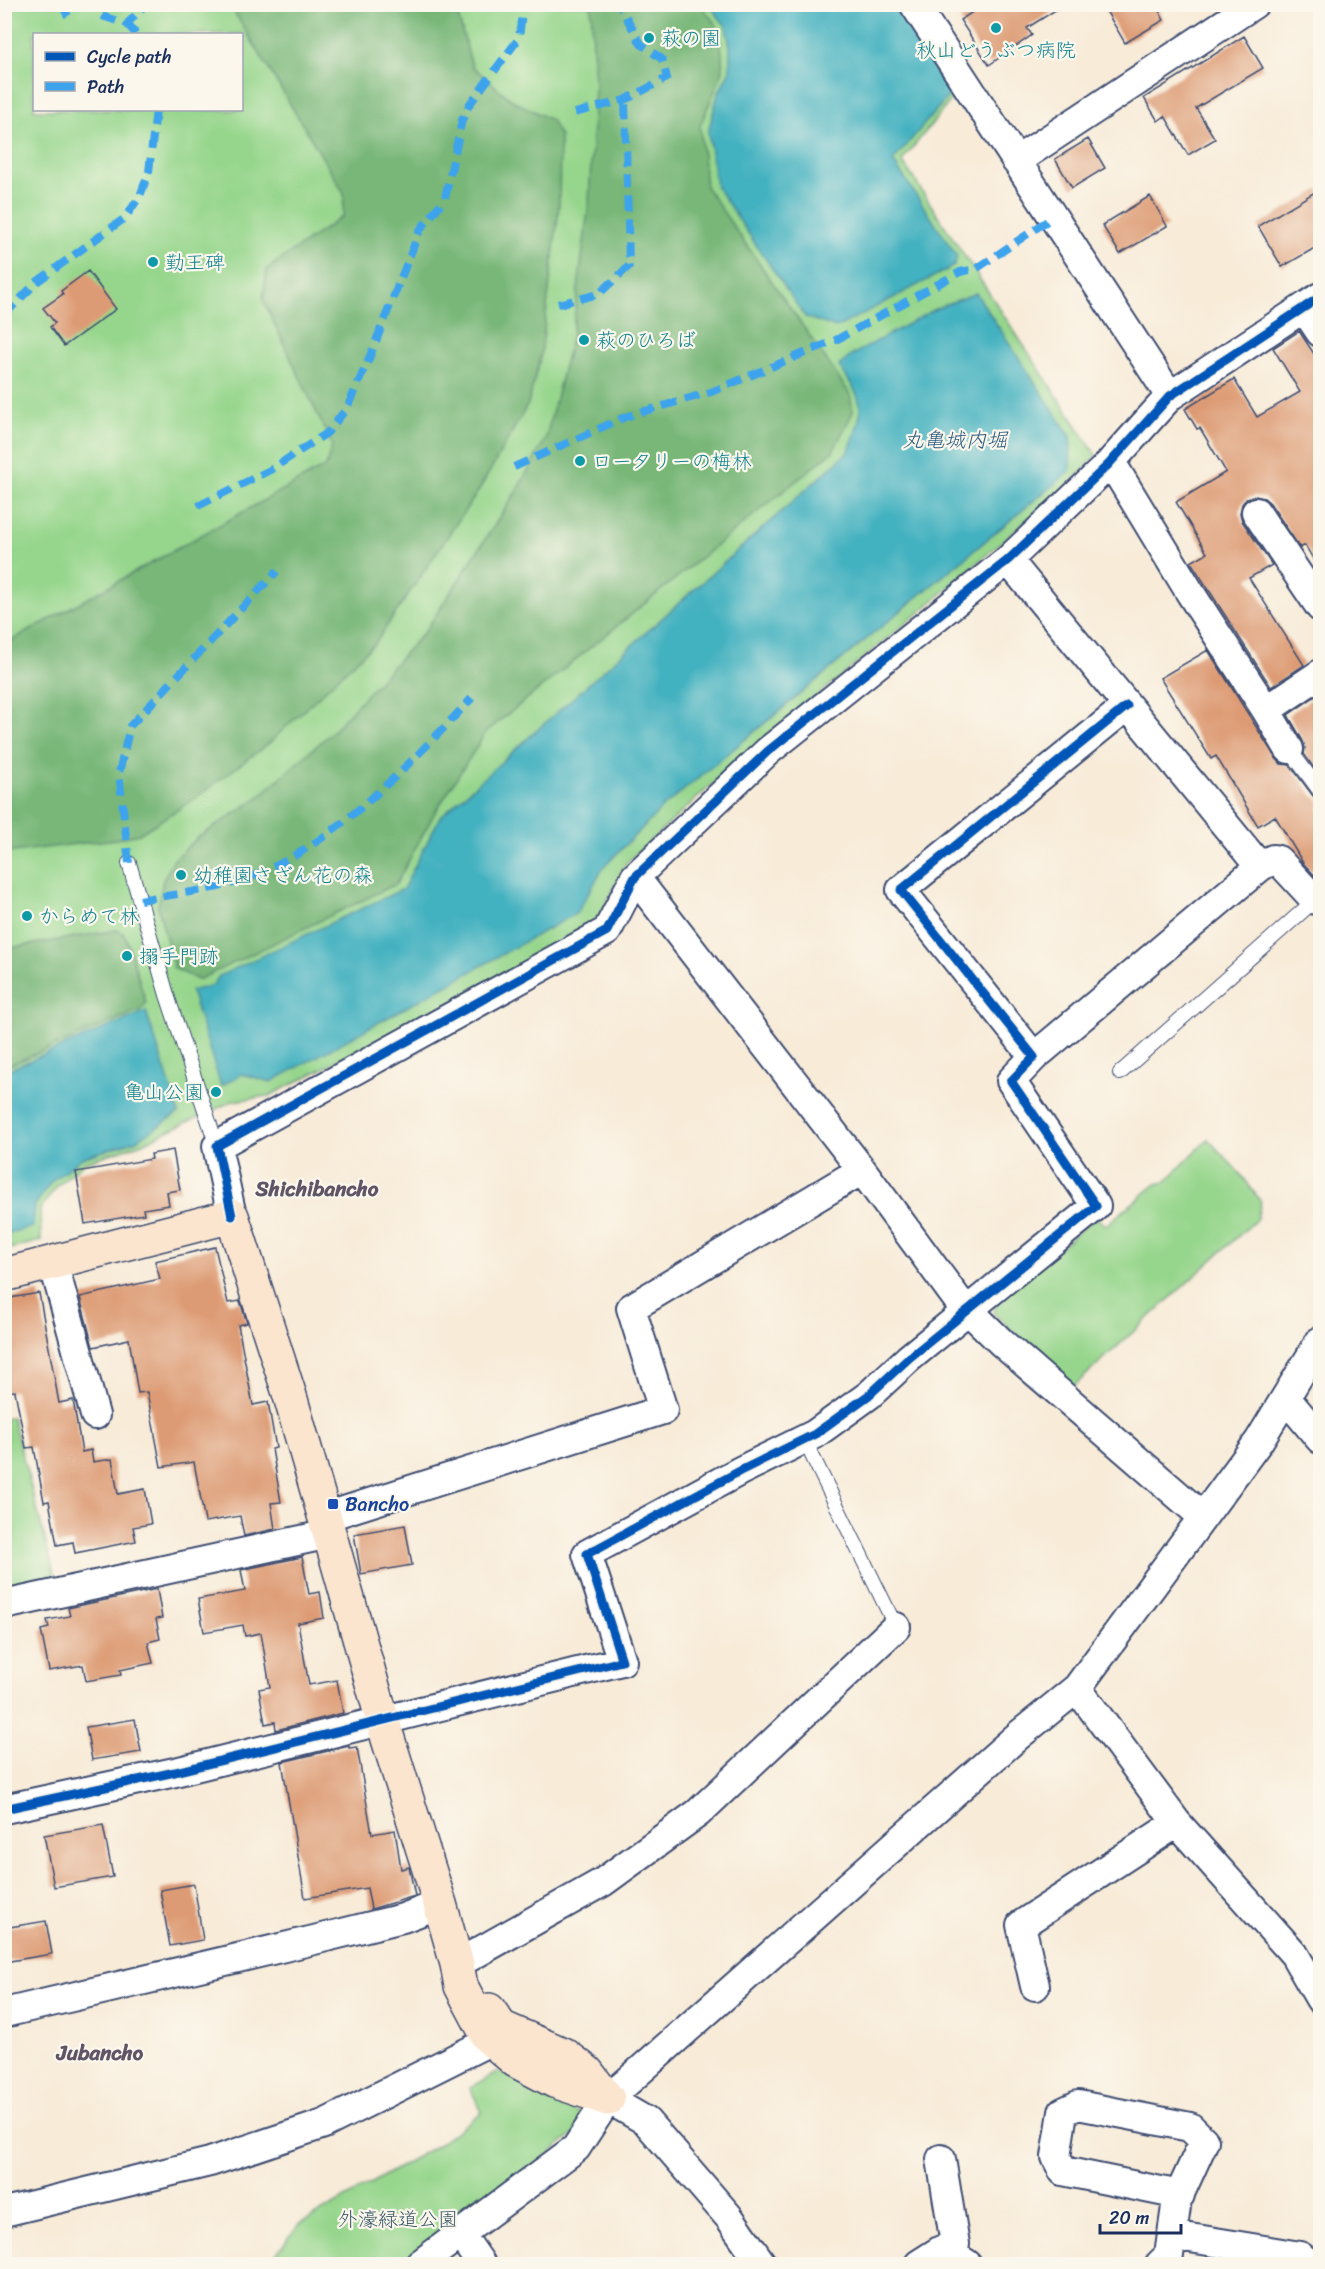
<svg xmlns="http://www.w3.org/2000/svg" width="1325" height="2269" font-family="Sriracha,'Klee One',sans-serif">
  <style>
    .green { fill: #96d68c; stroke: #588275; stroke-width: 1.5; fill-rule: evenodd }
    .forest { fill: #78b778; stroke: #4a736b; stroke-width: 1.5 }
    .water { fill: #43b1c0; stroke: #2f708f; stroke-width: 1.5 }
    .building { fill: #dd9b75 }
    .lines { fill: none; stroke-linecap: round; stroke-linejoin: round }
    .lane-casing { stroke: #3c4b70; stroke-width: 16 }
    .street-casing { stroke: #3c4b70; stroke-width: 32 }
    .secondary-casing { stroke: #3c4b70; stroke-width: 36 }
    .lane { stroke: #fff; stroke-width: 14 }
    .street { stroke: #fff; stroke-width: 28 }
    .secondary { stroke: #fbe5cf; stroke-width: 33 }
    .quiet { stroke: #3da3ed; stroke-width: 8; stroke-dasharray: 15 8; stroke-linecap: butt }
    .cycleway-casing { stroke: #fbf7ec; stroke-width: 13 }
    .cycleway { stroke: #0057b8; stroke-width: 9 }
    .culture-dot { fill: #0f9aa8; stroke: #fbf7ec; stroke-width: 2 }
    .transit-dot { fill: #1a4fb4; stroke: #fbf7ec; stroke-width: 2 }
    .labels { text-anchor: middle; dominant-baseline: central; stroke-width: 4.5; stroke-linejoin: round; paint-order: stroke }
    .culture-label { font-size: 20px; fill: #0d838f; stroke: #fbf7ec; text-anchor: start }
    .transit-label { font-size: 20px; fill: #164399; stroke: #fbf7ec; text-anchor: start }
    .park-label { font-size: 20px; fill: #3a596a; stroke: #fbf7ec }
    .water-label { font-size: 21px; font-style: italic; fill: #295c80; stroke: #fbf7ec }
    .neighbourhood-label { font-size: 21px; font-weight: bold; fill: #5f5566; stroke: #fbf7ec }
  </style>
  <rect width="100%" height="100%" fill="#fbf7ec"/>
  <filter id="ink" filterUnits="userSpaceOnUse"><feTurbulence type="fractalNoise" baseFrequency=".0167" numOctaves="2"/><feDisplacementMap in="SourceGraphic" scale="12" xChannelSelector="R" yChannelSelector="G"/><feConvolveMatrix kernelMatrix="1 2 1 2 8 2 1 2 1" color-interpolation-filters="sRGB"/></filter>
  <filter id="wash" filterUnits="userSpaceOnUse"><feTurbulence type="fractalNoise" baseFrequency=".008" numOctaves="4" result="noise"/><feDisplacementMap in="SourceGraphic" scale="24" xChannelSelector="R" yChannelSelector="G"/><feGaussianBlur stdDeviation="1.35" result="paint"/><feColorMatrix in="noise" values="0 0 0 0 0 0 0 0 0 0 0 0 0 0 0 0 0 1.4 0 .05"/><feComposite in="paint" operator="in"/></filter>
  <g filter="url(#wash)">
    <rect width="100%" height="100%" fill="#f8ebd8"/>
    <!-- green -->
    <path class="green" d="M5,5h897l57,85 -57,71 194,294 -17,20 -153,132 -177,144 -123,112 -26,53 -19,18 -165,90 -51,23 -96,49 -36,5 -93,43 -55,18 -27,23 -18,24 1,32 -36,9zM34,34h208v76h-208z
      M1208,1139l35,38 18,25 -4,17 -183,167 -81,-73 5,-13 98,-83 10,8 50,-41 9,-2z
      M12,1417l44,163 -51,13 -1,-174z
      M498,2072l30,10 51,31 19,2 -187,149h-144l33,-40 139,-80 43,-32 -12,-24z"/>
    <!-- forest -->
    <path class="forest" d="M230,5h225l17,61 38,33 41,21 9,17 -1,69 -8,69 -10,79 -13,50 -49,86 -103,152 -108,102 -78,58 -51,32 -23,5 -111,14v-209l321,-178 6,-21 -69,-145 4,-31 76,-53 1,-23z
      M591,5h110l19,25 3,41 -23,55 6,61 144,207 3,18 -20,39 -347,281 -52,82 -38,70 -198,96 -24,-12 -16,-61 5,-27 10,-19 23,-22 59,-39 76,-67 95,-103 90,-138 30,-54 26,-103 17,-132 6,-118z
      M117,930l6,3 4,7 19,63 -4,6 -137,58v-118z"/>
    <!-- water -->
    <path class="water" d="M709,5h192l55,82 -63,74 64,95 -3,10 -118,62 -31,-11 -89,-131 -8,-54 10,-38 12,-24v-23l-4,-21z
      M976,293l95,144 -1,34 -408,337 -58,59 -27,46 -306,169 -29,-8 -21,12 -30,-95 22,-6 6,-9 184,-87 37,-72 409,-366c15,-44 18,-45 -10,-85l13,-11 83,-46z
      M146,1011l33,102 -42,27 -55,18 -30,23 -17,24 -2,22 -28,7v-163z"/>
    <g id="blocks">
      <!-- building -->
      <path class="building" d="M985,4h80l-38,24 5,7 -43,30 -29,-45z
        M1102,4h53l9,16 -39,23z
        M1244,36l19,32 -67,40 19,31 -27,16 -23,-39 -7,5 -14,-23z
        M1088,139l17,29 -33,20 -17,-29z
        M1320,189v56l-38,22 -24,-41z
        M1150,196l17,30 -47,28 -18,-29z
        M88,271l28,38 -52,37 -14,-19 5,-4 -12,-15 20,-14 -2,-3z
        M1299,331l21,32v208l-15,-26 -5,3 -30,-45 -6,-5 -9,-2 -8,2 -5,6 -2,9 2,8 30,44 -23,13 55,87 -33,22 -80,-125 16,-9 -31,-51 50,-30 -26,-44 -3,1 -12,-20 49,-30 23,38 43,-25 -27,-44z
        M1208,650l67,107 6,7 9,1 23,31 7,4v81l-17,-18 -28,-47 -17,10 -42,-70 -5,3 -51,-81z
        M1320,693v84l-16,-23 1,-6 -2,-7 -15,-26z
        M173,1150l7,40 -13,2 2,13 -26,4 1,5 -59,10 -9,-52 76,-13 -1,-5z
        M215,1247l13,56 12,-2 7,22 -9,2 15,80 15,-3 8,46 -4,1 9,53 -10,1 4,26 -31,7 -4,-20 -35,6 -11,-60 -33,5 -14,-75 -9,1 -9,-54 -36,8 -13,-50 80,-18 -5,-18z
        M39,1293l20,110 14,-3 9,52 9,-2 2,12 19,-3 6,35 27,-5 6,35 -18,3 3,14 -61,12 -2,-11 -16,3 -8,-44 -5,1 -10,-55 -8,1 -11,-57 -11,1v-93z
        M405,1525l7,40 -51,9 -7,-40z
        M302,1557l7,37 11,-2 4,26 -26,5 11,62 28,-5 6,33 -67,17 -1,-8 -10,2 -6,-35 11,-2 -9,-54 -16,3 -2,-11 -39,7 -6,-33 47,-8 -4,-21z
        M157,1589l5,29 -6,1 4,20 -12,3 5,21 -33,7 1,5 -35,6 -3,-16 -34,6 -8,-41 8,-2 -2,-8 23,-4 -2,-8z
        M135,1719l6,33 -49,8 -6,-33z
        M349,1746v2l8,-1 15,87 23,-4 6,39 8,-2 6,29 -44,13 -4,-21 -62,10 -23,-136z
        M103,1825l10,52 -59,10 -10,-52z
        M194,1884l9,56 -33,6 -10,-56z
        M46,1921l6,33 -48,8v-34z"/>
    </g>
  </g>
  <g filter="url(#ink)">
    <use href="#blocks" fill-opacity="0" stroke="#3c4b70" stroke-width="1.5"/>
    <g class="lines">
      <!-- lane casing -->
      <g class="lane-casing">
        <path id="lane" d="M1289,749l31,42
          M129,863l38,132 50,151
          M1120,1073l195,-173
          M804,1439l92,188"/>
      </g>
      <!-- street casing -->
      <g class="street-casing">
        <path id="street" d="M914,4l256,392
          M1016,161l238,-157
          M1304,308l16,24
          M1111,462l80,132 75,116 54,-36
          M1256,512l64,95
          M1008,560l252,307 -226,190
          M1266,710l23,39
          M1260,867l13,-8 5,1 37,40 5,-3
          M635,877l227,293 95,129 45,44 201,174
          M232,1216l-15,-70 390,-215 28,-54 133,-126 240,-191 100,-95 62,-69 150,-99
          M53,1262l42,153
          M1286,1398l34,41
          M325,1517l338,-107 -32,-102 231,-138
          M4,1605l325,-71
          M1077,1688l100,135 117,131 26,45
          M4,1809l171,-37 447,-111 -35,-107 153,-83 75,-37 54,-39 40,-37 187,-152 -85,-125 23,-24 -133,-167 226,-184
          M457,1964l146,-82 95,-69 198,-186
          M1035,1986l-14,-61 156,-102
          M4,2013l310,-73 89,-22 37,-14
          M608,2099l38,22 83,96 33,47
          M941,2159l14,85 -2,11 14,9
          M4,2212l206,-50 114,-38 168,-84 16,-10
          M461,2235l20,29
          M1172,2235l128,21 10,8
          M420,2264l156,-116 32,-49 411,-364 58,-47 182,-247 61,-100
          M919,2264l22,-14 12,5
          M1160,2264l9,-9 8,-55 27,-59 -14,-14 -112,-22 -15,7 -7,45 7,14 117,24"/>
      </g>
      <!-- secondary casing -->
      <g class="secondary-casing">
        <path id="secondary" d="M4,1275l228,-59 58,180 98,343 52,165 17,60 4,22 27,51 28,24 38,20 54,18
          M489,2010l12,17 64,28 22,17 19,25"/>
      </g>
      <!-- lane -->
      <use href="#lane" class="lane"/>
      <!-- street -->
      <use href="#street" class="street"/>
      <!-- secondary -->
      <use href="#secondary" class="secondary"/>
      <!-- quiet -->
      <path class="quiet" d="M61,4l7,12
        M102,16l25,8 16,-17 1,-3
        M127,24l9,10
        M575,113l50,-13 42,-22 -5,-19 -21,-15 -22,-40
        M558,304l41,-10 30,-28 -4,-166
        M4,315l34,-34 87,-63 15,-22 9,-24 7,-62
        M514,467l111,-50 86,-25 125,-52 124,-68 16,-3 77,-52
        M198,506l74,-37 55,-36 20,-25 21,-47 52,-131 25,-32 17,-78 7,-15 50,-67 4,-34
        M129,863l-10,-90 11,-47 147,-155
        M140,900c28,-5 58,-8 86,-15 94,-24 181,-118 246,-187"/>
      <!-- cycleway casing -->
      <g class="cycleway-casing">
        <path id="cycleway" d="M232,1216l-15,-70 390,-215 28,-54 133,-126 240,-191 100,-95 62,-69 150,-99
          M4,1809l171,-37 447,-111 -35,-107 153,-83 75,-37 54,-39 40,-37 187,-152 -85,-125 23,-24 -133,-167 226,-184"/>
      </g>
      <!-- cycleway -->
      <use href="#cycleway" class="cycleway"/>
    </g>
  </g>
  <!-- markers -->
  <g class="culture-dot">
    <circle cx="996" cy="28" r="6"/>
    <circle cx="649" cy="38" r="6"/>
    <circle cx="153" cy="262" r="6"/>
    <circle cx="584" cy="340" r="6"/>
    <circle cx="580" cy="461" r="6"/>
    <circle cx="181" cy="875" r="6"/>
    <circle cx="27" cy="916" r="6"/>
    <circle cx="127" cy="956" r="6"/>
    <circle cx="216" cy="1092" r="6"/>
  </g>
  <rect class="transit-dot" x="327" y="1498" width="12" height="12" rx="3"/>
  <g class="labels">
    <!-- culture labels -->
    <g class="culture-label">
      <text x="661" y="38">萩の園</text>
      <text x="996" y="50" text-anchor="middle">秋山どうぶつ病院</text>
      <text x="165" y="262">勤王碑</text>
      <text x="596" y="340">萩のひろば</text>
      <text x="592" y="461">ロータリーの梅林</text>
      <text x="193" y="875">幼稚園さざん花の森</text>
      <text x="39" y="916">からめて林</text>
      <text x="139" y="956">搦手門跡</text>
      <text x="204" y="1092" text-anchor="end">亀山公園</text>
    </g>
    <!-- transit labels -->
    <g class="transit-label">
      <text x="345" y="1504">Bancho</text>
    </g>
    <!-- park labels -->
    <g class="park-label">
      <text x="398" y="2219">外濠緑道公園</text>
    </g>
    <!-- water labels -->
    <g class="water-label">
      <text x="955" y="440">丸亀城内堀</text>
    </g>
    <!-- neighbourhood labels -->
    <g class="neighbourhood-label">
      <text x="317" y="1189">Shichibancho</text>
      <text x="100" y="2053">Jubancho</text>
    </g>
  </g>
  <!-- margin -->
  <rect width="1325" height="2269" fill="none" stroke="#fbf7ec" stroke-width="24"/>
  <!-- legend -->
  <rect x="33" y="33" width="210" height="78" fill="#fbf7ec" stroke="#a1a7b3" stroke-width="1.5"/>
  <rect x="45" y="52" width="30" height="9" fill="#0057b8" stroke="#a1a7b3" stroke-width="1.5"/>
  <text x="87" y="63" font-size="18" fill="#1b2f5e">Cycle path</text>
  <rect x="45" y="82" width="30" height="9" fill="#3da3ed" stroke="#a1a7b3" stroke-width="1.5"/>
  <text x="87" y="93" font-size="18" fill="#1b2f5e">Path</text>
  <!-- scale -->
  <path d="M1100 2224v9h81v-9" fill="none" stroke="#1b2f5e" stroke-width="3"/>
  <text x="1109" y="2224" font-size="18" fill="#1b2f5e" stroke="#fbf7ec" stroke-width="4.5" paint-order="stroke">20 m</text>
</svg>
